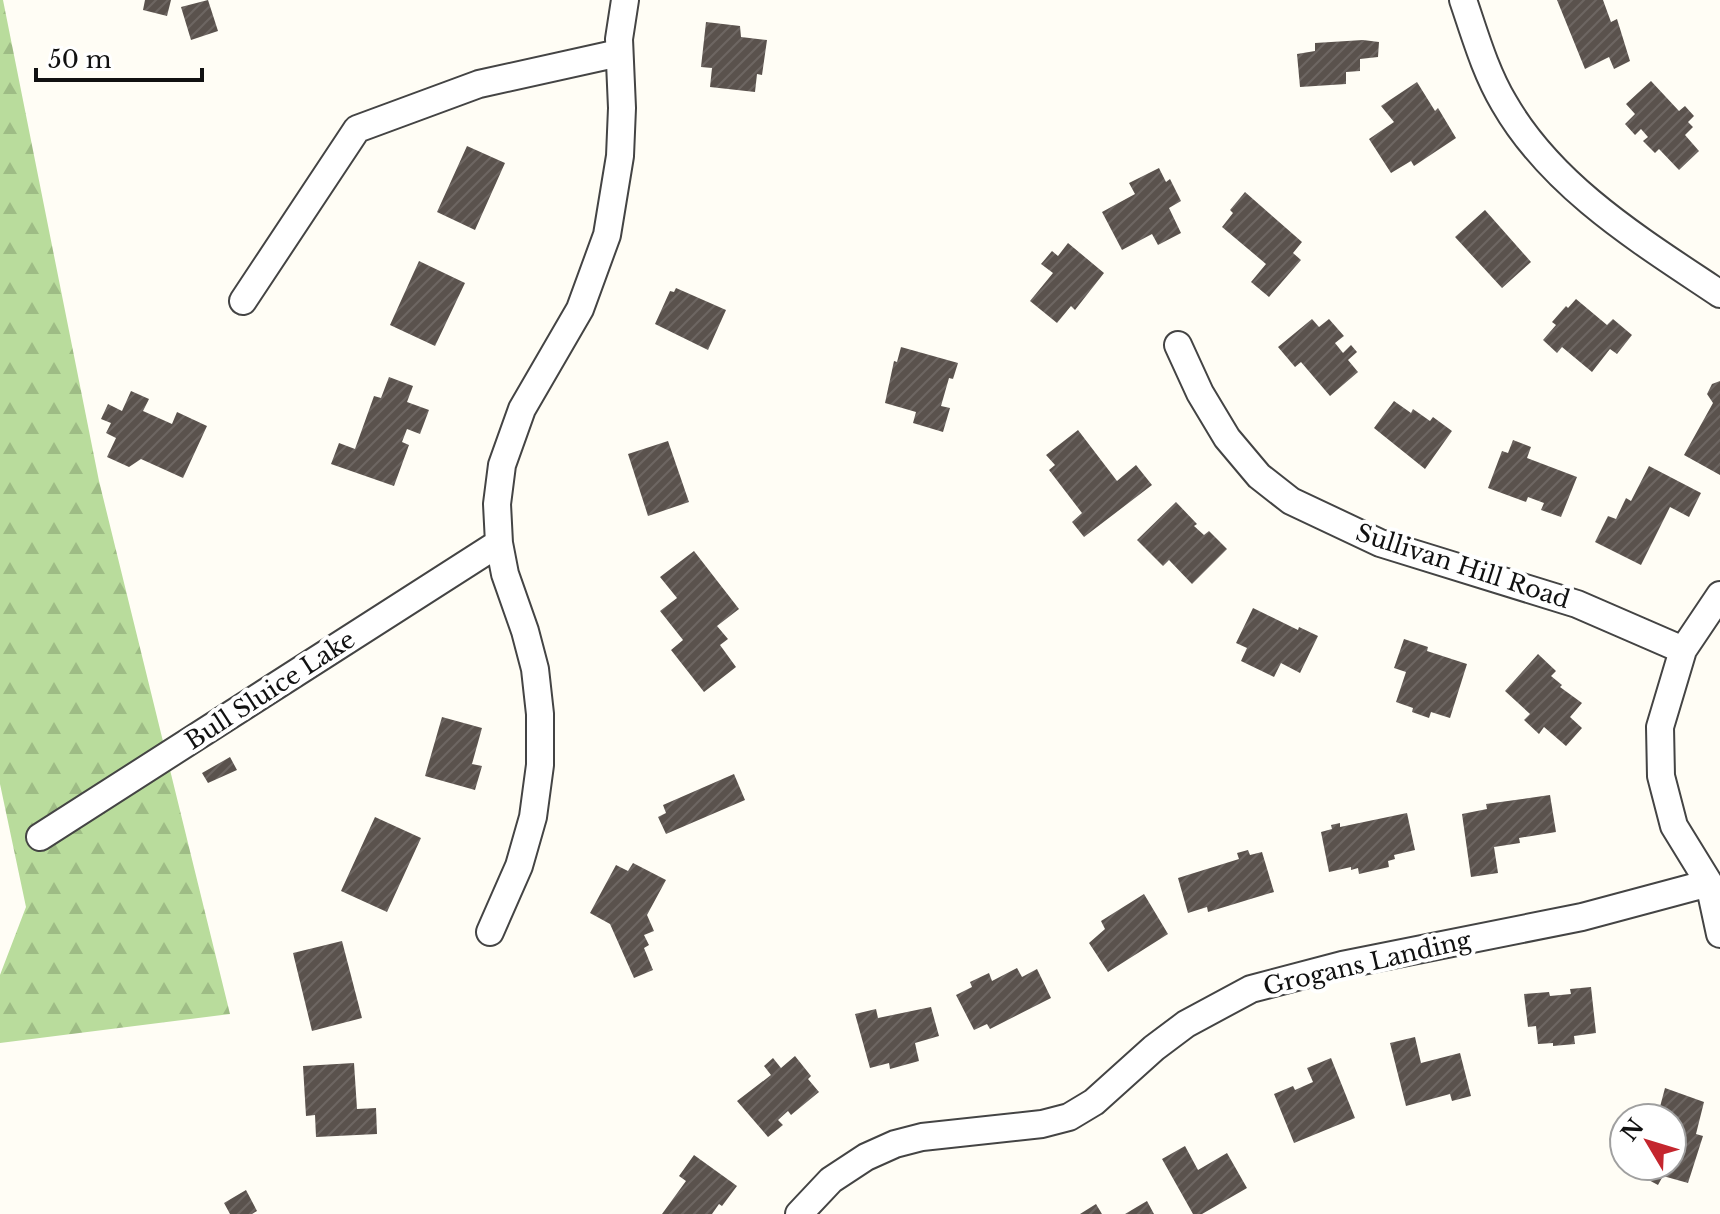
<svg xmlns="http://www.w3.org/2000/svg" width="1720" height="1214" font-family="'Libre Baskerville',serif">
  <style>
    .forest { fill: url(#forest-firs) }
    .building { fill: url(#building-hatch) }
    .lines { fill: none; stroke-linecap: round; stroke-linejoin: round }
    .street-casing { stroke: #444; stroke-width: 30 }
    .street { stroke: #fff; stroke-width: 26 }
    .labels { text-anchor: middle; dominant-baseline: central; stroke-width: 8; stroke-linejoin: round; paint-order: stroke }
    .street-label { font-size: 24px; fill: #111; stroke: #fff }
  </style>
  <defs>
    <pattern id="forest-firs" width="22" height="20" patternUnits="userSpaceOnUse" patternTransform="scale(2)"><rect width="22" height="20" fill="#b9dc9c"/><path d="M5 1l3.5 6h-7zM16 11l3.5 6h-7z" fill="#9ebc85"/></pattern>
    <pattern id="building-hatch" width="6" height="6" patternUnits="userSpaceOnUse" patternTransform="scale(2)"><rect width="6" height="6" fill="#5a524d"/><path d="M-1 1l2-2M0 6l6-6M5 7l2-2" fill="none" stroke="#6d6662"/></pattern>
  </defs>
  <rect width="100%" height="100%" fill="#fffdf5"/>
  <!-- forest -->
  <path class="forest" d="M0,0h3l96,481 131,533 -230,29v-68l26,-68 -26,-123z"/>
  <!-- building -->
  <path class="building" d="M145,0h26l-4,16 -24,-6z
    M208,0l10,31 -27,9 -10,-33z
    M1557,0h46l8,22 6,-3 13,42 -16,8 -5,-12 -24,12z
    M706,22l34,4 1,11 26,3 -5,35 -5,-1 -2,18 -45,-5 2,-19 -11,-1z
    M1363,40l16,2 -1,15 -18,2v12l-14,1v12l-46,3 -3,-33 18,-3v-8z
    M1651,81l28,30 6,-5 9,10 -6,6 5,5 -8,8 14,16 -20,19 -20,-21 -4,4 -12,-12 5,-4 -7,-8 -6,6 -10,-11 10,-10 -9,-10z
    M1417,82l18,29 3,-3 18,30 -42,28 -3,-5 -20,12 -22,-34 25,-17 -13,-16z
    M467,146l38,17 -30,67 -38,-18z
    M1159,168l7,14 4,-3 11,22 -12,7 12,25 -23,12 -6,-11 -30,16 -20,-38 33,-18 -6,-11z
    M1245,192l57,50 -9,11 8,7 -32,37 -18,-15 15,-18 -44,-37 11,-14 -3,-3z
    M1485,210l46,52 -29,26 -47,-51z
    M1068,243l36,30 -29,37 -4,-4 -14,17 -27,-22 23,-28 -12,-9 11,-13 6,5z
    M419,261l46,22 -30,63 -45,-21z
    M676,288l50,22 -18,40 -53,-26 15,-33 4,1z
    M1576,299l31,26 6,-6 19,16 -15,19 -7,-5 -18,23 -30,-25 -5,6 -14,-13 13,-15 -4,-3 14,-16 2,2z
    M1312,319l7,8 10,-8 15,17 -9,7 8,10 8,-8 6,7 -9,8 10,12 -28,24 -29,-34 -6,5 -17,-20z
    M901,347l57,16 -5,16 -4,-1 -8,28 9,2 -7,24 -30,-9 3,-11 -31,-9 9,-42 3,1z
    M389,377l24,9 -6,16 22,8 -9,24 -13,-5 -5,13 7,3 -15,41 -63,-22 8,-21 16,6 19,-53 7,2z
    M1720,381v94l-36,-20 29,-52 -6,-9 5,-10z
    M131,391l18,8 -6,12 29,13 5,-12 30,14 -24,52 -42,-19 -12,8 -22,-10 9,-19 -10,-5 5,-10 -10,-4 7,-15 14,7z
    M1394,401l17,12 2,-4 17,12 3,-4 19,14 -27,38 -51,-41z
    M1078,430l39,51 19,-16 16,20 -68,52 -12,-15 10,-9 -33,-43 6,-5 -9,-10z
    M1513,440l18,7 -4,11 50,19 -16,40 -20,-7 3,-7 -16,-6 -2,5 -38,-14 14,-37 6,2z
    M668,441l21,61 -41,14 -20,-62z
    M1649,466l52,27 -12,24 -19,-10 -29,58 -46,-23 13,-26 8,3 10,-21 5,3z
    M1176,502l21,22 -3,2 10,9 5,-4 18,18 -35,35 -23,-24 -6,6 -26,-26z
    M694,551l45,58 -22,17 11,13 -8,6 16,22 -32,25 -33,-42 12,-10 -23,-29 17,-13 -17,-21z
    M1253,608l45,22 1,-3 19,9 -18,37 -19,-10 -7,14 -33,-16 6,-13 -11,-5z
    M1404,639l24,8 -1,4 40,13 -17,54 -19,-6 -2,6 -17,-6 1,-4 -17,-6 10,-30 -12,-4z
    M1538,654l18,17 -5,5 11,9 -2,2 22,16 -12,14 12,11 -16,18 -22,-19 -5,7 -15,-14 6,-6 -25,-23z
    M442,717l40,11 -10,36 10,2 -7,24 -50,-14z
    M230,757l7,13 -29,13 -6,-10z
    M734,774l11,26 -79,34 -8,-17 8,-4 -3,-8z
    M1550,795l6,37 -37,6 1,5 -26,4 4,26 -27,4 -9,-63 25,-5 -1,-5z
    M1407,813l8,37 -21,5 1,4 -7,2 1,6 -30,7 -1,-6 -7,2v-3l-22,5 -8,-40 11,-3 -1,-4 9,-2v4z
    M375,817l46,21 -34,74 -46,-21z
    M1248,850l2,5 12,-3 12,40 -66,20 -1,-5 -19,6 -10,-35 61,-19 -2,-6z
    M633,863l33,17 -19,35 7,16 -10,4 5,10 -5,3 9,22 -19,8 -24,-54 -20,-11 26,-48 12,6z
    M1144,894l24,40 -60,38 -19,-29 16,-14 -4,-8z
    M342,941l20,77 -50,13 -19,-78z
    M1017,968l5,9 15,-8 14,29 -61,31 -3,-5 -13,6 -18,-35 16,-8 -2,-5 19,-9 3,8z
    M1591,987l5,46 -22,3 1,8 -22,2v-3l-15,1 -2,-18 -8,1 -4,-33 25,-2 1,4 21,-2 -1,-5z
    M931,1007l8,29 -24,7 4,18 -29,8 -1,-6 -19,5 -15,-54 21,-5 2,9z
    M1415,1037l6,26 39,-10 11,43 -19,5 -2,-7 -44,12 -16,-63z
    M795,1056l16,20 -3,3 11,13 -28,23 -3,-4 -10,9 5,5 -15,12 -31,-36 34,-26 -7,-9 9,-8 8,10z
    M1331,1058l24,60 -61,25 -20,-49 19,-8 2,4 18,-8 -6,-14z
    M354,1063l3,46 19,-1 1,26 -61,3 -1,-22 -9,1 -3,-50z
    M1665,1088l39,14 -8,32 7,2 -15,47 -25,-7 -5,9 -17,-9 3,-10h28v-48h-15z
    M1185,1146l13,24 29,-17 20,35 -45,26h-9l-31,-55z
    M694,1155l43,31 -15,20 -3,-2 -7,10h-50l24,-33 -7,-5z
    M246,1190l11,21 -5,3h-22l-6,-11z
    M1147,1201l7,13h-29z
    M1096,1204l6,10h-22z"/>
  <g class="lines">
    <!-- street casing -->
    <g class="street-casing">
      <path id="street" d="M1463,0c12,35 22,71 41,103 49,85 137,138 216,191
        M243,301l114,-172 122,-45 140,-31
        M1178,345l22,48 27,45 32,38 32,25 89,42 197,61 106,46
        M1720,595l-37,55 -23,77 1,49 13,50 35,57 11,51
        M40,837l459,-294
        M490,932l29,-66 14,-49 7,-52v-51l-5,-45 -10,-38 -20,-57 -6,-31 -2,-39 5,-39 20,-56 58,-100 27,-74 13,-79 2,-48 -3,-69 6,-39
        M799,1214l32,-34 35,-23 29,-13 27,-7 120,-13 27,-7 25,-15 60,-54 32,-24 65,-35 91,-24 240,-48 127,-34"/>
    </g>
    <!-- street -->
    <use href="#street" class="street"/>
  </g>
  <g class="labels">
    <!-- street labels -->
    <g class="street-label">
      <text transform="translate(1463 566) rotate(18)">Sullivan Hill Road</text>
      <text transform="translate(270 690) rotate(-33)">Bull Sluice Lake</text>
      <text transform="translate(1367 963) rotate(-13)">Grogans Landing</text>
    </g>
  </g>
  <!-- north arrow -->
  <g transform="translate(1648 1142) rotate(308)"><circle r="38" fill="#ffffff" stroke="#a0a0a0" stroke-width="2"/>
  <path d="M0-6L14 30L0 20L-14 30Z" fill="#c4262e"/>
  <text y="-12" font-size="22" font-weight="bold" text-anchor="middle" fill="#111111">N</text>
  </g>
  <!-- scale -->
  <path d="M36 68v12h166v-12" fill="none" stroke="#111111" stroke-width="4"/>
  <text x="48" y="68" font-size="24" fill="#111111" stroke="#ffffff" stroke-width="6" paint-order="stroke">50 m</text>
</svg>
